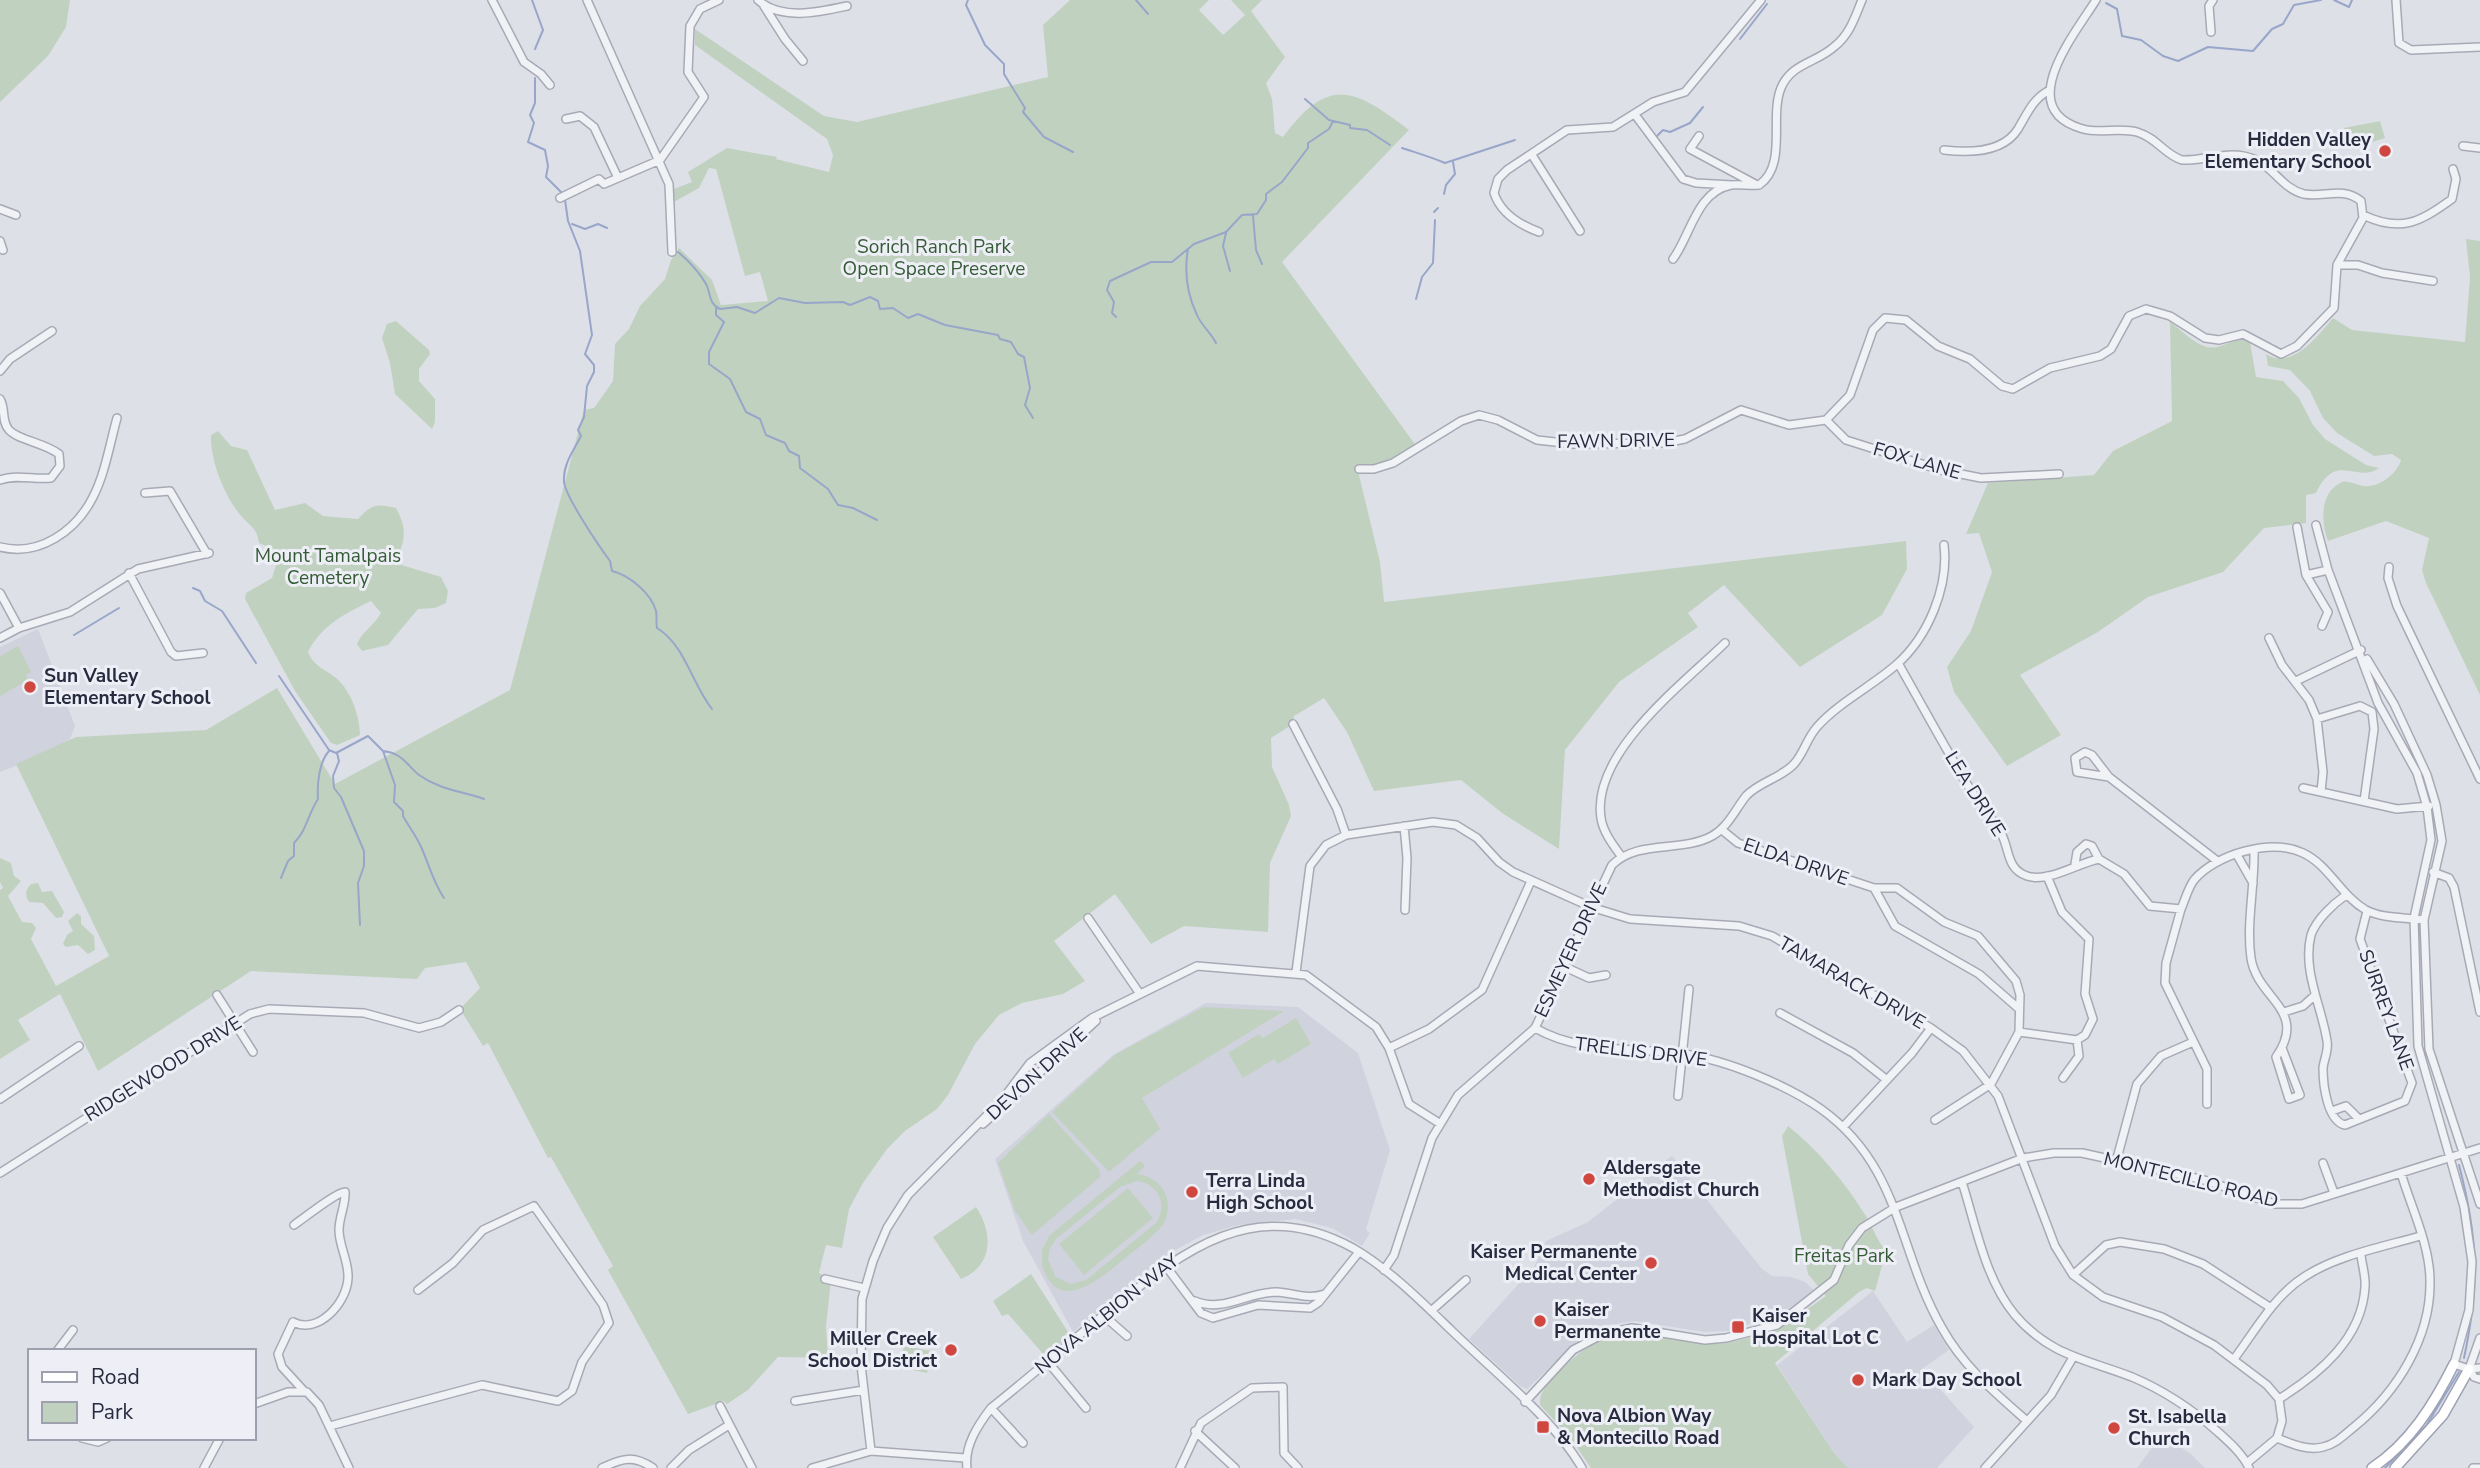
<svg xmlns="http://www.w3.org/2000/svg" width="2480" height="1468" font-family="'Nunito Sans',sans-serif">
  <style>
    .built { fill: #d0d2dd }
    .green { fill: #c0d2bf; fill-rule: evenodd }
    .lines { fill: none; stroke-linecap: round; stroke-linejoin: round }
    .stream { stroke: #98a6c9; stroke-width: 2 }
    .minor-casing { stroke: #a7aab5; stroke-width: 10 }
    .major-casing { stroke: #9da2b4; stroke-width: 12 }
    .minor { stroke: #f1f2f6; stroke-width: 7 }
    .major { stroke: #fff; stroke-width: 9 }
    .poi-dot { fill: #d04740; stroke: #eeeff6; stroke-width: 2.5 }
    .labels { text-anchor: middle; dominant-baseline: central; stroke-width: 6; stroke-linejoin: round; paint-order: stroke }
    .poi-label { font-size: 19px; font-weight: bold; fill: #272b3f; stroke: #eeeff6; text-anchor: start }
    .park-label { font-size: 19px; fill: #345b35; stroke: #eeeff6 }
    .street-label { font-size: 19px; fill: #272b3f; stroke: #eeeff6 }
  </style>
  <rect width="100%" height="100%" fill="#dee0e8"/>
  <!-- built -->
  <path class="built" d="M38,629l37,97 -5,13 -24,15 -46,18v-125z
    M1206,1003l92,4 60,46 32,97 -24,79 4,4 -8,13 -30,-18 -37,-9 -56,6 -36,10 -33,18 -97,79 -50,-91 -28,-82 118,-104z
    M1672,1156l90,113 10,7 19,1 14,5 9,8 -30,22 -55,19 -25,1 -69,-11 -33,5 -20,11 -55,52 -7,-3 -51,-47 65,-72 12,-26 42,-19z
    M1873,1291l34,51 27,-17 15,25 -27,19 52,58 -37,41h-89l-14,-15 -57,-88z
    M2162,1434l30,21 13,13h-68z"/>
  <!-- green -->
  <path class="green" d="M0,0h70l-4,27 -18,29 -48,46z
    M1070,0h139l-10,10 24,25 22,-20 -14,-15h31l-11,11 34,46 -19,26 6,16 3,34 8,4c46,-62 71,-49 126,-7l-127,132 135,185 -42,23 -17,1 22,91 4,40 522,-61 1,28 -25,46 -82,52 -76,-82 -36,28 10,14 -79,55 -54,68 -6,99 -57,-36 -41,-33 -87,11 -27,-59 -23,-34 -30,18 -1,8 -22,14 1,29 17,38 2,11 -21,47 -2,69 -84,-6 -33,18 -36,-50 -61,47 31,40 -22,13 -41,9 -23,12 -24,29 -27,51 -11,14 -32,22 -18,18 -24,34 -14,26 -7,39 -16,-3 -7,28 12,7 -5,46 2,32 -50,-1 -30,33 -21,14 -3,-3 -36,13 -80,-144 5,-4 -62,-109 -3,1 -60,-115 -5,3 -23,-37 20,-21 -14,-26 -41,6 -8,11 -166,-8 -153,100 -38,-77 -42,26 12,20 -30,19v-169l3,-2 -3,-6v-24l11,5 3,13 7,5 -13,15 14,26 10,1 4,5 -5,11 25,47 53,-30 -93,-192 60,-27 130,-7 71,-42 58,96 175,-94 74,-280 10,-2 19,-27 2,-37 14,-15 11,-23 25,-27 6,-19 8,-12 33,32 9,25 47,-4 -8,-29 -15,4 -29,-107 -7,-1 -10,20 -25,14v-13l18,-7 -4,-10 39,-24 50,9 -1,2 53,13 4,-17 -6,-16 -132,-94v-16l129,87 33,6 191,-45 -5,-52z
    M2380,121l5,17 -35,11 -6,-21z
    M2466,239l14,2v454l-54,-112 -4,-13 7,-32 -43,-17 -58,20c-7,-18 -9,-49 14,-59 6,-2 15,3 21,4 16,2 34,-12 38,-26l-9,-6 -18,2 -37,-23 -14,-15 -13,-27 -20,-21 -22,-4 -2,-12c25,17 52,-18 67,-36l19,12 113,12 5,-65z
    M396,321l33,29 1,4 -11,15v12l16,18v23l-3,7 -37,-35 -5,-31 -8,-25 5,-14z
    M2170,322c11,8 25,22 37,25 16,4 27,-13 43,-5l6,35 27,4 16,17 14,27 12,14 41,26 13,3c-22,16 -43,-18 -63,25l-10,2v28l-42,5 -41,44 -75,25 -50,35 -78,43 41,60 -54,31 -53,-74 -7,-25 24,-36 21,-59 -13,-39 -13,1 22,-51 106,-8 19,-24 59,-30z
    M218,431l13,15 16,4 28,60 30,-7 18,13 35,3c13,-14 18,-16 38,-11 12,22 9,33 -1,55l46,14 7,14 -2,12 -11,5 -17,1 -30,36 -26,6 -5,-7c6,-14 17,-18 24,-31l-10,-12c-27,13 -49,24 -63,51 7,16 16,16 28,26 15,12 24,39 24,57l-23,10 -6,-2 -36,-52 -50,-92 1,-6 26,-15 8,-26 -21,-9c-2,-15 -8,-16 -17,-26 -17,-19 -32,-57 -31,-82z
    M18,646l13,26 -5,3 2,5 -28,16v-40z
    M38,883l4,9 10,-1 12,21 -2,5 -6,1 -13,-15 -14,-1c-4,-7 -4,-12 2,-18z
    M77,913l4,3v8l13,12 1,14 -7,4 -10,-9 -12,2 -3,-3 4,-9 6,-4 -5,-10z
    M1204,1007l80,4 -142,87 18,31 -51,43 -57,-60 64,-58z
    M1296,1018l15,26 -33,20 -4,-5 -31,19 -15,-25 31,-19 4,4z
    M1049,1114l51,56v7l-68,58 -17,-24 -17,-48z
    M1788,1126c30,24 55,54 76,87 8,12 12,26 22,38l-11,40 -8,-3 -8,4 -84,71 59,90 14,15h-257l-21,-31 -30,-32c-1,-16 11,-24 21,-35 34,-36 64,-42 111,-32 17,4 36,8 53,5 40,-6 69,-24 101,-47l-18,-22 -26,-138z
    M1140,1161l5,5 -8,8c25,3 38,26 27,49 -9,13 -24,23 -36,33 -24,19 -70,63 -86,9v-15l7,-14zM1137,1181c22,3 31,24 19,42l-70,57 -15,4 -15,-7 -8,-17 2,-12 7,-10 63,-51z
    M1128,1188l25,30 -69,57 -25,-31z
    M976,1207c17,25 18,59 -15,72l-28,-42z
    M1031,1274l39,61 -25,21 -37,-42 -6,2 -9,-15z
    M903,1346l29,5 -5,22 -23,-5z"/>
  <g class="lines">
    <!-- stream -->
    <path class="stream" d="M532,0l11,30 -8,19
      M968,0l-2,5 19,40 19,19v10l21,34 -2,4 21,25 29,15
      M1136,0l12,14
      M2334,0l15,7 3,-7
      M2106,3l11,6 5,27 19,4 22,16 15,5 30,-14 45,4 19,-22 11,-5 11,-19 27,-5
      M1740,39l27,-35
      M535,78v25l-5,12 4,8 -6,19 17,8 3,16 -2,11 15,15
      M1305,99l24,21 21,5v3l17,2 23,15
      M1657,136l6,-6 7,2 20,-9 13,-16
      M1402,148c15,5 29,9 43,15l70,-23
      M1444,194l2,-9 9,-11 -2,-12
      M565,200l3,21 12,30 12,84 -7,19 9,11v7l-7,14 -3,31 -6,13 3,6c-7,14 -18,28 -17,45 0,14 37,68 46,80l2,10c17,4 39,22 44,40 1,5 0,12 1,17 28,17 35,56 55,81
      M1434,212l4,-4
      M1253,216l3,34 6,14
      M572,224l13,5 13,-5 9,4
      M1226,233l-3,13 7,25
      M1188,249c-4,23 -1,45 9,66 4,10 14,18 19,28
      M678,252c10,8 23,22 29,34 4,10 2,18 13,23l17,-2 18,6 24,-15 26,5 38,-1 7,3 20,-8 8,4 2,8 13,-1 15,10 10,-4 27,11 53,10 2,4 11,3 7,12 6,3 6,31 -5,17 8,13
      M1416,299l6,-22 11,-14 2,-43
      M716,308v7l8,7 -15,30v12l21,15 16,33 14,7 6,16 19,8 4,8 10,5 1,12 28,21 10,16 15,3 24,12
      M1116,317l-4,-4 2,-11 -7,-12 3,-9 41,-19h21l22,-18 32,-12 16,-17 15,-1 9,-14v-6l16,-12 26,-34v-5l21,-14 4,-8
      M193,588l7,3 5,10 17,10 34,52
      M74,635l45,-27
      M279,676l50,74 7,3 32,-17 15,15c19,2 23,13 36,24 21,15 42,16 65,24
      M383,751l12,34 -1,17 9,9v5c6,11 14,21 19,33 7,16 12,35 22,49
      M337,753l2,8 -6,15 1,12 7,9 23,54v15l-6,17 2,42
      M281,878l7,-17 6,-5v-13c13,-13 14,-29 24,-44 -1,-15 1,-37 11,-48
      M2459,1165c19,73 21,118 5,193
      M2385,1468l41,-42 33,-54"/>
    <!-- minor casing -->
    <g class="minor-casing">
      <path id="minor" d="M492,0l32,62 17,12 9,11
        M587,0l82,184 3,68
        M758,0c23,21 62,12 89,6
        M2396,0l3,43 12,7 69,-3
        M764,6l21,33 18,22
        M2211,32l-2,-26 4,-6
        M1636,116l47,63 13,4 36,2
        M566,119l14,-3 14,11 24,51
        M1699,136l-9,13 67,36
        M2463,146l17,2
        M1944,150c25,3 59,3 74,-21 9,-15 15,-30 30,-38
        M1532,155l48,76
        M560,198l39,-19 5,5 56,-24 44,-63 -16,-25 2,-46 10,-17 19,-9
        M0,209l16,6
        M2363,215c38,18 57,7 89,-16l4,-20 -3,-10
        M1539,232c-19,-7 -38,-18 -45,-39l4,-14 9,-9 60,-40 46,-3 40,-25 32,-10 76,-92
        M0,241l3,9
        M1673,259c18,-24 23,-67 58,-74 9,-1 19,1 28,0 29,-20 10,-68 22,-97 10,-25 36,-25 54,-42 15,-12 20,-29 27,-46
        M2337,265h21l24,8 51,8
        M0,371l10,-12 42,-28
        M0,399c6,10 1,22 9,31 9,10 36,13 50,24l1,12 -9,12c-18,2 -33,-4 -51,2
        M1826,420l20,20 95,30 40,8 78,-4
        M1359,469h15l19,-6 68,-42 18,-6 19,5 39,20 36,4 90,-1 22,-4 56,-29 48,15 37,-5 24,-25 23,-65 12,-12 21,2 32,26 32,13 32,27 11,3 37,-21 50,-12 11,-7 18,-33 17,-7 24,7 35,22 14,2 24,-6 38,20 16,-8 37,-38 3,-43 26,-47 -2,-17c-19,-15 -37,-3 -57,-7 -21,-5 -30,-26 -48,-34 -25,-12 -49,1 -74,0 -17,-5 -25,-22 -45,-28 -18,-5 -37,2 -54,-3 -71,-20 -8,-95 13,-129
        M145,493l25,-2 37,63
        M2316,525l12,45 50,133 39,70 10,34 4,33 -17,78 4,128 46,161 8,55 -3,48 -15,54 15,5 11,-1
        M2297,527l9,48 22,37 -6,14
        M0,547c39,10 76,-16 93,-50 12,-23 17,-54 24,-79
        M2389,567l-1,11 9,28 83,173
        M129,573l42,79 5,4 27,-3
        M2306,575l22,-5
        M0,593l19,35
        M0,638l19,-10 51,-16 68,-43 71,-16
        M2269,638l13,27 27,35 8,19 6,53 -2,20 76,17 32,-3
        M2367,659l27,45 33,71 9,30 6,36 -18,79 5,129 51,155
        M1898,663c24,42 47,85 72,126 10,15 22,29 31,44 9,16 5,36 26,43 21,7 51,-13 72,-17l25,15 26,32 31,3c4,-9 7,-21 13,-29 22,-26 77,-42 109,-27 26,12 38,43 63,57 17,9 39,7 58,10
        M2296,681l65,-31
        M2317,719l43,-13 12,6 2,17 -10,72
        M1293,724l44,85 9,26
        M2085,752l7,3 17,22 -32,-5 -2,-14z
        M2109,777l107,83
        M2303,788l18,4
        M1404,826l3,32 -2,52
        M1722,830l16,13 136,45h23l47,34 34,14 38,45 4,14 -1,37 -28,52 -56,36
        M2254,850c1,35 -8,74 -3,108 6,41 58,52 25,99l13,42 11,-4 -18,-47
        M2237,855l16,28
        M1621,856c-8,-11 -18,-24 -20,-38 -10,-65 82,-134 124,-175
        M2075,864l2,-12 9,-8 6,2 7,13
        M2433,872l16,6 5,9 26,125
        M1874,888l21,38 84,48 39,34
        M2346,895c-13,9 -30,25 -35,40 -9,36 11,72 16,106 2,9 -3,18 -4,27 0,16 4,53 22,57l60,-24 7,-18 -52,-144 7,-28
        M2181,909l-15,54 -1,20 42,86v35
        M1088,918l52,76
        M1563,966l26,12 17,-3
        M1296,972l14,-106 16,-21 20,-10 87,-13 23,3 21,13 22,24 14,10 78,35 39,12 109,7 33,10 159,92 32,23 35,45 57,150 18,29 30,22 59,20 52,28 53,40 12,14 3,22 -5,17 -30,25
        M217,995l36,57
        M2284,1012l19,-6 11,-10
        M1780,1013l73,40 34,27
        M1535,1028c45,26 99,19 149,26 42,6 103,31 137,55 81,58 76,141 121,219 21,38 53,65 85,93
        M2019,1032l58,8 8,-5 8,-16 -8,-25 4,-55 -27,-27 -15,-36
        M1389,1048l40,-19 53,-39 49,-109
        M2063,1078l16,-22 -2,-16
        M1678,1096l11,-107
        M0,1099l79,-53
        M2332,1111l14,-5 13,13
        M983,1124l113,-103
        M1843,1127l69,-74 19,-25
        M2116,1162l21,-78 24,-28 32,-14
        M2323,1163l11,30
        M0,1173l250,-159 19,-5 95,4 55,15 22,-6 18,-12
        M1962,1182c14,44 23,97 53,133 35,41 71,44 117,62 31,13 61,33 86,55 11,10 25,22 31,36
        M294,1225c10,-7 43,-33 51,-33 1,12 -6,25 -6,38 0,16 10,32 9,48 -1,25 -30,57 -55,44l-15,32 4,13 22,24
        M1165,1265l36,48 12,5 45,-13 52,3 9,-6 40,-50
        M1384,1270l10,-15 38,-117 26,-43 77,-67 77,-163c27,-26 69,-12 100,-29 16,-9 23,-26 34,-40 13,-14 35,-18 48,-32 10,-11 13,-26 23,-37 21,-24 55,-41 79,-62 32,-28 53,-78 48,-120
        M2073,1275l33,-30 14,-3 44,7 39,15 68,44
        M825,1279l39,9
        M1195,1301c28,12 52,-9 81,-9 19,1 31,8 49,2
        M1431,1311l35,-31
        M1103,1315l24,21
        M57,1351l16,-21
        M2234,1359c21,-28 40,-63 70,-82 33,-22 79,-30 116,-41
        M1048,1362l38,46
        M2469,1369l11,-31
        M2469,1369l5,8 6,2
        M2279,1399c40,-25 83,-60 86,-112 1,-10 -3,-22 -4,-32
        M795,1401l69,-11
        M1525,1402l48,-52 30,-16 29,-6 73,12 21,-2 51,-13 57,-45 15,-35 13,-17 34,-21 127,-49 31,-5h28l122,27 71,24h27l178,-56
        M254,1404l34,-12h19l12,13 30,63
        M720,1406l32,62
        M991,1408l32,35
        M330,1426l152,-41 76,16 14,-10 10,-29 27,-39 -6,-18 -69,-99 -51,24 -30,33 -35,27
        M1195,1431l40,37
        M82,1438l16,4 9,-4
        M2277,1438c15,6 30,13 46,9 13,-3 21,-12 31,-20 43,-35 77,-89 76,-146 0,-36 -19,-74 -29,-108
        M871,1451l-10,-86 1,-66 11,-38 14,-33 21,-33 94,-95 28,-37 62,-45 105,-52 109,9 70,52 13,21 20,56 30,19
        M204,1468l16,-30
        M602,1468c20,-10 32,-13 51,0
        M671,1468l18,-18 40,-25
        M812,1468l59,-17 94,7
        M967,1468c-3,-22 11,-43 24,-60 40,-32 79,-66 119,-98 74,-60 145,-116 243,-62 36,21 68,53 98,82 42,41 102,88 131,138
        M1180,1468l21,-45 51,-35 31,-1 1,66 14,15
        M1985,1468l66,-73 21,-36
        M2473,1468h7"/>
    </g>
    <!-- major casing -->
    <g class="major-casing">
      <path id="major" d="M2372,1468c38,-25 62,-64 82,-104
        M2395,1468l48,-53 26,-46"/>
    </g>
    <!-- minor -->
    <use href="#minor" class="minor"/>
    <!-- major -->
    <use href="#major" class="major"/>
  </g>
  <!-- markers -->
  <g class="poi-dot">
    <circle cx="2385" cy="151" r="7"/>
    <circle cx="30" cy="687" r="7"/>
    <circle cx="1589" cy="1179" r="7"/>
    <circle cx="1192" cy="1192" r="7"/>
    <circle cx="1651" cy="1263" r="7"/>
    <circle cx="1540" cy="1321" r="7"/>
    <rect x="1731" y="1320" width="14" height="14" rx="3.5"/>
    <circle cx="951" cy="1350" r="7"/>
    <circle cx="1858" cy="1380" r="7"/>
    <rect x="1536" y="1420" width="14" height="14" rx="3.5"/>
    <circle cx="2114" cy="1428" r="7"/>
  </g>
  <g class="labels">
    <!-- poi labels -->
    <g class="poi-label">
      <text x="2371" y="140" text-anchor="end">Hidden Valley<tspan x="2371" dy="22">Elementary School</tspan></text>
      <text x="44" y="676">Sun Valley<tspan x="44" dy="22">Elementary School</tspan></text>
      <text x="1603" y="1168">Aldersgate<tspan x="1603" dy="22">Methodist Church</tspan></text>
      <text x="1206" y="1181">Terra Linda<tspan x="1206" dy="22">High School</tspan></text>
      <text x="1637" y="1252" text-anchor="end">Kaiser Permanente<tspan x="1637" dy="22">Medical Center</tspan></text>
      <text x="1554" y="1310">Kaiser<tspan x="1554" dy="22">Permanente</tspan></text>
      <text x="1752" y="1316">Kaiser<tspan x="1752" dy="22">Hospital Lot C</tspan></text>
      <text x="937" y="1339" text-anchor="end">Miller Creek<tspan x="937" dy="22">School District</tspan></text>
      <text x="1872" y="1380">Mark Day School</text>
      <text x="1557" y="1416">Nova Albion Way<tspan x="1557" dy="22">&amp; Montecillo Road</tspan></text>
      <text x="2128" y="1417">St. Isabella<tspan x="2128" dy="22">Church</tspan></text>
    </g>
    <!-- park labels -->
    <g class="park-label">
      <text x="934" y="247">Sorich Ranch Park<tspan x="934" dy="22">Open Space Preserve</tspan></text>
      <text x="328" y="556">Mount Tamalpais<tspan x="328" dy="22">Cemetery</tspan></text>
      <text x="1844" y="1256">Freitas Park</text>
    </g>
    <!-- street labels -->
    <g class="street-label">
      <text transform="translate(1616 441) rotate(-1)">FAWN DRIVE</text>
      <text transform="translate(1917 461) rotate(16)">FOX LANE</text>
      <text transform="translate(1975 794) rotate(58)">LEA DRIVE</text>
      <text transform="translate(1796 862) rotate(19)">ELDA DRIVE</text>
      <text transform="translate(1571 950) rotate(-65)">ESMEYER DRIVE</text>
      <text transform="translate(1852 983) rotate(30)">TAMARACK DRIVE</text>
      <text transform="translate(2386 1010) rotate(70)">SURREY LANE</text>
      <text transform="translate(1641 1052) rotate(7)">TRELLIS DRIVE</text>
      <text transform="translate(163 1069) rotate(-32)">RIDGEWOOD DRIVE</text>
      <text transform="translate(1037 1074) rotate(-42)">DEVON DRIVE</text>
      <text transform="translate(2191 1180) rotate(14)">MONTECILLO ROAD</text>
      <text transform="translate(1107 1314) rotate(-39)">NOVA ALBION WAY</text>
    </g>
  </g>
  <!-- legend -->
  <rect x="28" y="1349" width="228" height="91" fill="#eeeff6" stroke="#9ea1ad" stroke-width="2"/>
  <rect x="42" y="1372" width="35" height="10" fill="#ffffff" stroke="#9ea1ad" stroke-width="2"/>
  <text x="91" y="1384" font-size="21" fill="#272b3f">Road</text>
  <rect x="42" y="1402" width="35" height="21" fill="#c0d2bf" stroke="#9ea1ad" stroke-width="2"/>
  <text x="91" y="1419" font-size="21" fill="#272b3f">Park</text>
</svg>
